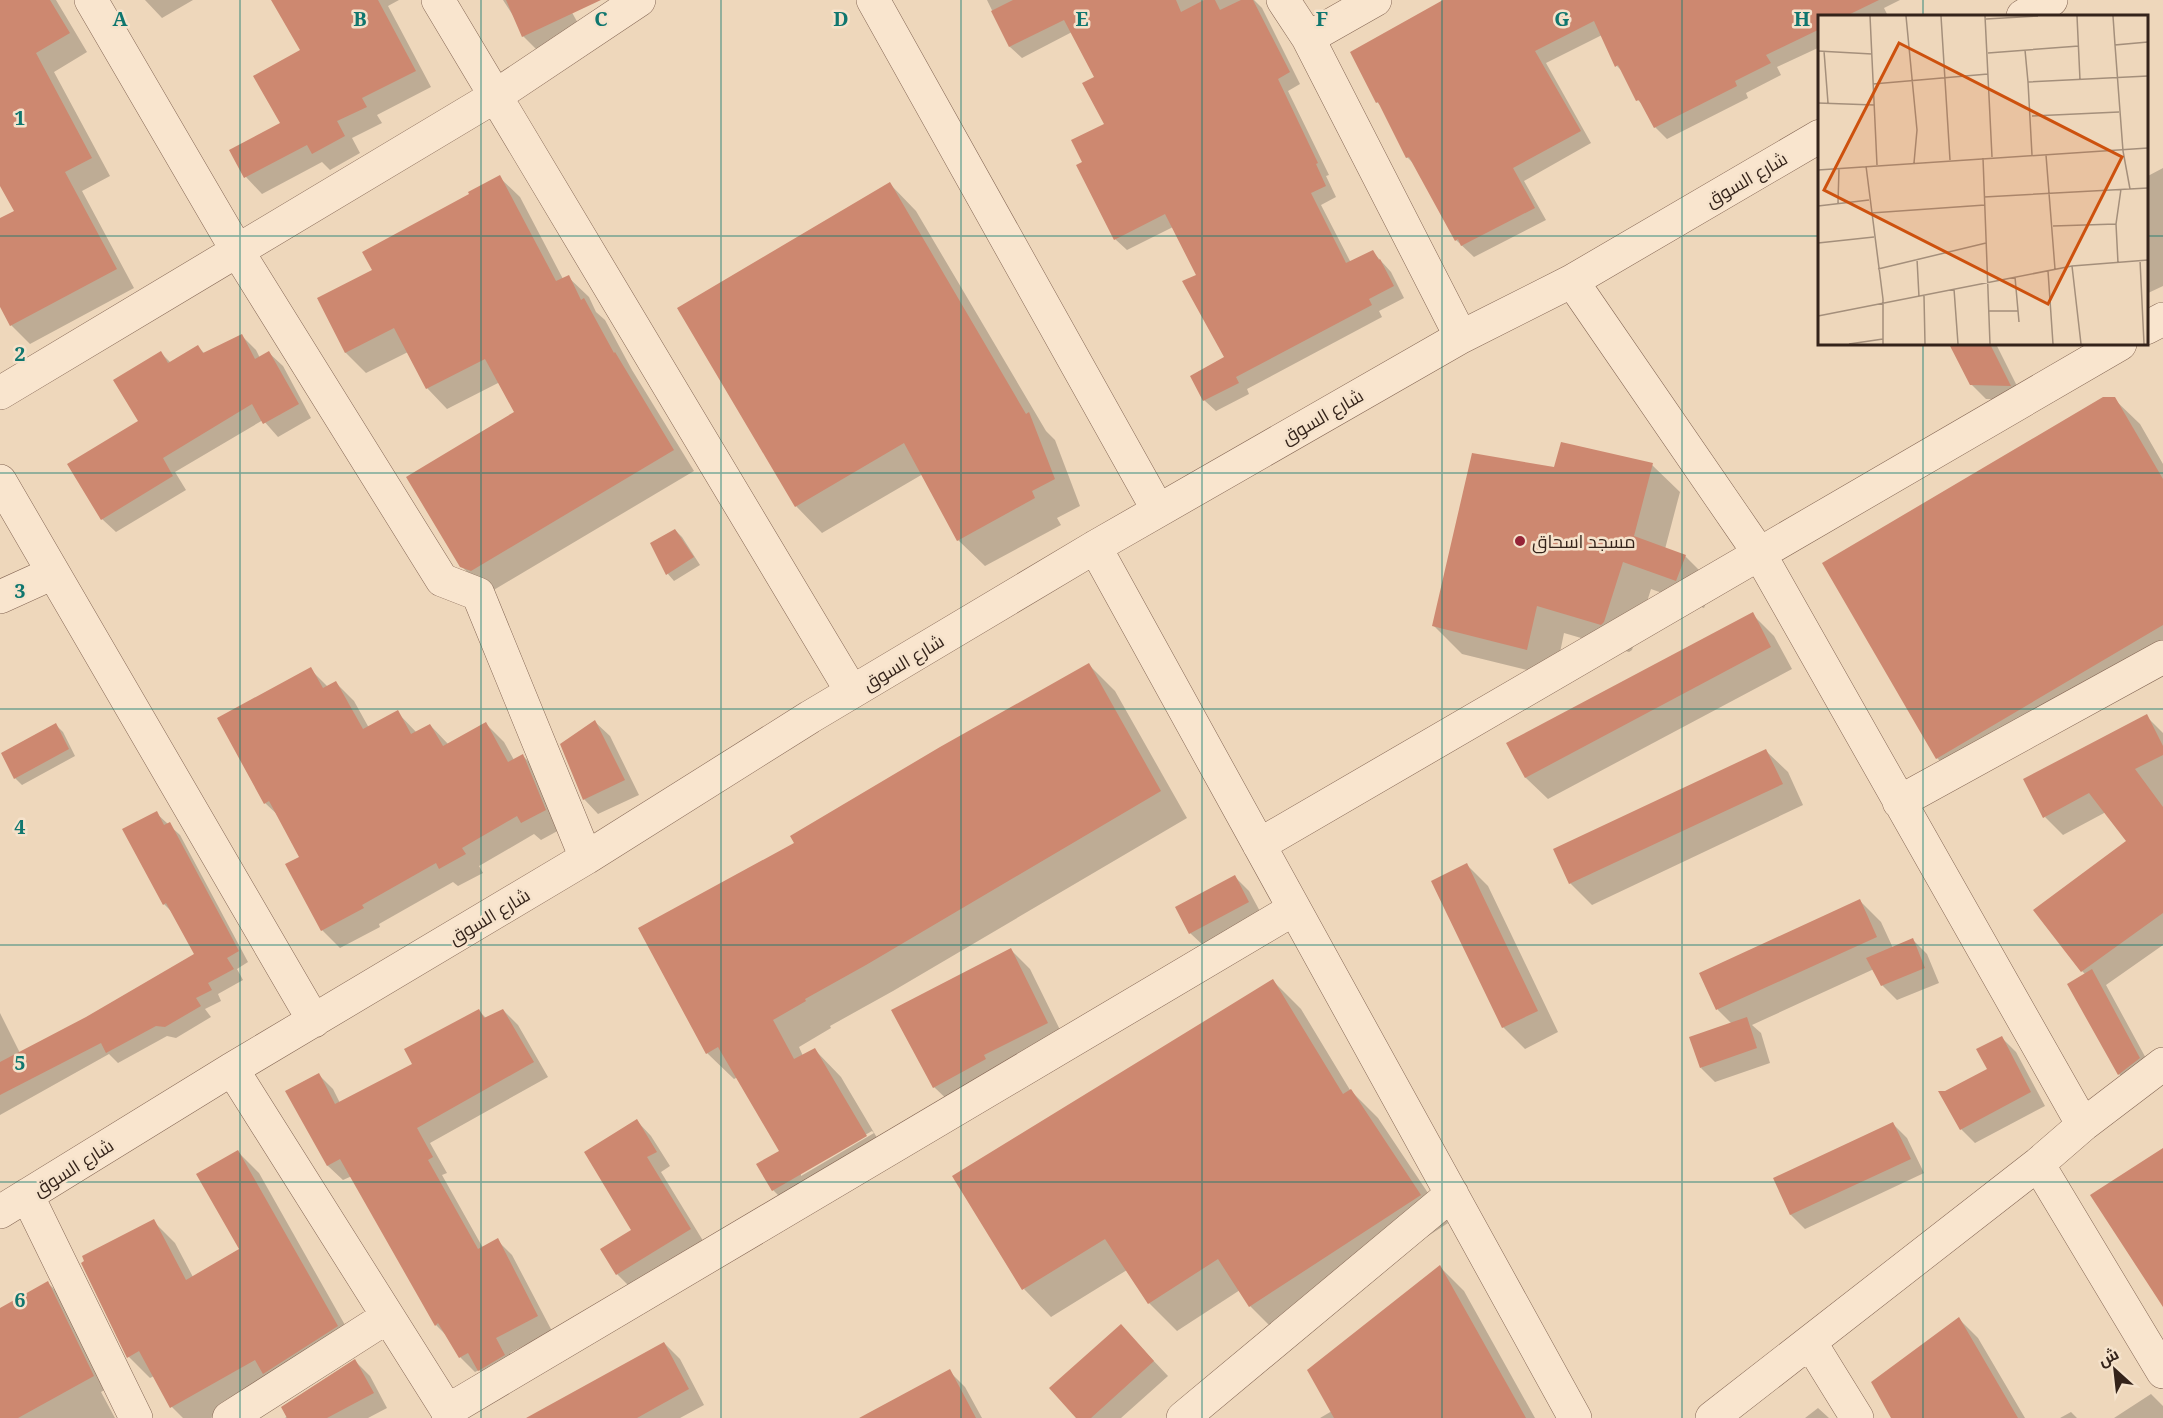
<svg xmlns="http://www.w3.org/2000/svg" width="2163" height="1418" font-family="'Noto Serif',Cairo,serif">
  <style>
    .shadow { fill: #0003; fill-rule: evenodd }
    .building { fill: #cd8870 }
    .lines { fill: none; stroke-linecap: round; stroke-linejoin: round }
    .minor-casing { stroke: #856755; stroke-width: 34 }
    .minor { stroke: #f9e5ce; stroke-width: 33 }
    .grid { fill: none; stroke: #0f766e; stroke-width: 1.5; stroke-opacity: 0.55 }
    .poi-dot { fill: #952437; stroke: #f5e2cb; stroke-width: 2 }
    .labels { text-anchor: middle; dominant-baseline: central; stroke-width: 5; stroke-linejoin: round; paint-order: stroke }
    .street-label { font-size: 18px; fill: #34231a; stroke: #f5e2cb }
    .poi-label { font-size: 18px; fill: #34231a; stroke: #f5e2cb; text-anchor: start }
    .inset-road { fill: none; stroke: #a48f7b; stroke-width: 1.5 }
    .view { fill: #cd510e; fill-opacity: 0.15; stroke: #cd510e; stroke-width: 3 }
    .inset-edge { fill: none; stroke: #34231a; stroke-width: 3 }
    .grid-label { font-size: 20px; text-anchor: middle; font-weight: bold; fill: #0f766e; stroke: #f5e2cb; stroke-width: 5; stroke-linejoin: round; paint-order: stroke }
  </style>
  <rect width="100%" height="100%" fill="#eed7bb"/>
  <!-- shadow -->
  <path class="shadow" d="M0,0h56l31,52 -33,20 56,104 -28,15 52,97 -104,56 -19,-19 -11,-21v-85l16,-8 -16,-29z
    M141,0h52l-31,18 -17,-18z
    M273,0h126l-11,6 43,81 -54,28 5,8 -30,15 8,15 -30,17 -8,-8 -60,32 -16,-17 -15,-26 51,-28 20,-72z
    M503,0h62l19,34 -43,20 -18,-18 -7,-16z
    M987,0h267l8,8 38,76 -12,7 41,84 -3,1 10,21 -15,8 30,58 21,-12 19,21 13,26 -25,13 3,6 -135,72 2,5 -33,17 -12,-11 22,-43 -28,-82 -25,-48 -46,23 -12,-11 -31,-76 22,-38 -9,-48 -25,-45 -50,26 -12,-11z
    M1444,0h456l-16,8 3,6 -6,2h-61v31l-43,20 4,8 -35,18 2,5 -81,41 -12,-12 -10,-20 -7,-7 -14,-27 -7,-7 -15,-31 -56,28 45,80 -67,38 22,39 -72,37 -18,-17 -41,-75 -8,-8 -24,-49 -6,-6z
    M2163,168v118l-17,8v-117z
    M499,177l21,20 43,82 5,-2 21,20 7,15 9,8 27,50 62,101 -202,120 -9,-4 -22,-21 55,-153 -16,-31 -53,27 -20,-21 -19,-36 -42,21 -20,-20 -27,-55 55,-27 97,-76z
    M890,184l26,27 130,220 9,9 25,66 -23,12 4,7 -76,41 -27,-26 -35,-66 -101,59 -26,-27z
    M242,336l14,14 4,8 9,-5 14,13 28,52 -33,19 -15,-17 -88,52 11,18 -70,42 -14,-13 38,-97 21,-69 10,10 27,-16 7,7z
    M1951,344h45l28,56 -38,-1 -15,-15z
    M2114,399l26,25 23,40v201l-201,118 -25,-25z
    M1652,465l28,27 -15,57 20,7 28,28 -9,24 -53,-19 -19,61 -3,2 -65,-19 -9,44 -93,-23 -28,-28 121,-158z
    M675,530l7,7 18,28 -26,16 -6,-7z
    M1752,614l22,22 18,33 -244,130 -22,-21 -18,-34z
    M1089,665l26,26 72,127 -294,173 -63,35 1,2 -32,19 4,9 12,-6 26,27 51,86 -92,54 -27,-27 8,-38 -43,-75 -4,2 -27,-26 89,-209zM872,1131l2,2 -73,43v-4z
    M310,669l18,18 8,-4 18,18 15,27 28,-16 20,21 13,-8 18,19 38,-20 18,18 10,18 9,-4 18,18 22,54 -22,12 -7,-6 -55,32 4,7 -25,13 -5,-4 -74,42 1,3 -40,21 -18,-18 -21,-73 -21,-40 -15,-14z
    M2146,716l17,17v212l-57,40 48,88 -21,15 -14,-14 -33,-99 -4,-4 46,-130 -22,-29 -43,23 -18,-18z
    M595,722l15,14 29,59 -41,19 -14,-15z
    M56,725l7,7 12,24 -53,29 -7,-7z
    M1766,751l22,21 15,33 -211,100 -22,-22z
    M156,813l24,22 68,127 -11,7 6,11 -25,14 3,7 -16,8 6,8 -35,21 -9,-2 -49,27 -9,-9 -109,61v-102l20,40 67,-35 109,-63 -23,-42 -9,-9z
    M1467,865l21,21 70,146 -33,17 -22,-22 -70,-146z
    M1235,877l14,14 14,26 -58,30 -15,-14z
    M1860,901l21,21 12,26 20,-8 14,14 12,29 -42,17 -15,-15 -8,-16 -122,56 9,8 9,30 -55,19 -14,-14 31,-44 -14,-14 -17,-37z
    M1011,950l19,19 36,73 -112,64 -20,-19z
    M1273,981l28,28 49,81 28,28 70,105 -170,111 -28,-28 -10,-16 -63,41 -28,-28 -22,-33 -76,47 -27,-28z
    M503,1010l15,15 30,52 -118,66 17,30 -5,2 41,73 14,-8 15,15 40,76 -42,22 9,17 -25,15 -15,-15 -4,2 -15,-15 -12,-20 -12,-12 -84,-149 -9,4 -15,-14 -41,-75 31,-17 15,15 7,14 74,-39 65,-53 8,8z
    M2002,1038l14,14 29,54 -70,37 -14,-14 -15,-37 43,-22z
    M637,1121l14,15 19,30 -9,6 44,72 -74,44 -14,-14 16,-43z
    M1893,1124l14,14 17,35 -119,56 -14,-14 -16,-36z
    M238,1152l21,21 99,175 -85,35 -62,35h-28l-11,-11 -18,-31 -4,2 -21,-21 24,-136 22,22 18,34 48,-28z
    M1440,1267l24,24 71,127h-215l12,-7z
    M48,1283l13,13 45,93 -5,3 14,26h-115v-108z
    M1959,1319l19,19 47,80h-133z
    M1135,1341l33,35 -47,42h-43z
    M664,1343l16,16 24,46 -24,13h-148z
    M355,1361l15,15 17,32 -19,10h-83z
    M949,1371l16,16 17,31h-98z
    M2151,1394l12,12v12h-49z
    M1818,1408l11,10h-24z
    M2071,1412l6,6h-17z"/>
  <!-- building -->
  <path class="building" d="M0,0h50l20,33 -34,20 56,105 -27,14 52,97 -107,57 -10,-19v-89l14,-7 -14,-25z
    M271,0h107l38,71 -54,27 5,9 -30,14 8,15 -33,18 -5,-9 -63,33 -15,-28 51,-27 -27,-47 47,-26z
    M506,0h95l-79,37z
    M1013,0h163l5,12 23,-12h11l5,10 21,-10h12l37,72 -12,7 40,84 -2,1 10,22 -15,7 35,70 27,-13 6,10 1,-1 14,27 -25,13 3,6 -136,72 3,6 -36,18 -13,-25 34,-19 -42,-76 14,-6 -31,-61 -51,26 -38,-75 6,-3 -11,-22 33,-16 -22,-41 12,-6 -30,-57 -55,27 -18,-36z
    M1443,0h436l-33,16h-26v13l-54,26 5,8 -36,18 2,5 -83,42 -15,-28 -3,1 -18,-36 -3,2 -21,-46 -59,30 46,80 -68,37 22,40 -74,38 -3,-7 -3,2 -46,-84 -3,1 -28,-56 -2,1 -26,-51z
    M500,175l56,106 13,-6 12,25 3,-2 30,55 1,-1 59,98 -203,121 -11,-4 -54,-90 108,-65 -29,-53 -59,30 -32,-61 -49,25 -28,-55 55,-28 -10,-18 107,-58 -1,-2z
    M890,182l136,232 3,-2 26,67 -23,12 3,7 -78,43 -53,-98 -109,64 -118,-199z
    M242,334l13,25 14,-8 30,53 -36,20 -11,-20 -89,54 10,18 -72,44 -34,-56 71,-43 -25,-41 48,-29 7,12 30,-18 5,8z
    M1949,344h41l21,42 -41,-1z
    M2103,397h12l48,82v146l-227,134 -114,-196z
    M1561,442l92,21 -19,73 52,19 -10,26 -53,-19 -19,60 -3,3 -64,-19 -10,44 -95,-24 40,-173 82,14z
    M675,529l19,28 -28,18 -16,-32z
    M1753,612l18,35 -246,131 -19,-35z
    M1089,663l72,128 -295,174 -61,34 1,2 -33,19 21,39 21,-11 52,88 -95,55 -16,-27 23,-13 -61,-104 -12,7 -68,-126 156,-85 -4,-7 150,-89z
    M311,667l12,21 13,-7 27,48 35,-19 13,24 19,-10 13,22 43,-24 22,40 15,-8 23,56 -25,13 -4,-7 -55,32 4,6 -27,15 -3,-6 -74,42 2,3 -43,23 -36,-67 14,-7 -30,-56 -5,3 -47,-86z
    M2147,714l16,32v9l-28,14 28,38v106l-82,59 -48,-62 93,-69 -37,-48 -46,25 -20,-39z
    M595,720l30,60 -42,20 -23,-56z
    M56,723l13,26 -55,30 -13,-26z
    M1766,749l17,35 -214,100 -16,-35z
    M157,811l7,14 6,-3 69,129 -12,7 7,11 -26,14 4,7 -16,8 5,8 -36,21 -9,-1 -50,27 -5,-10 -101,52v-33l86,-45 108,-63 -28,-51 -3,2 -41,-76z
    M1467,863l71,148 -36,17 -71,-147z
    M1235,875l14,27 -60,32 -14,-27z
    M1860,899l17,38 -161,73 -17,-37z
    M1913,938l12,30 -44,18 -15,-28z
    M1011,948l37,75 -64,32 2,4 -53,29 -42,-78z
    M2092,969l48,89 -22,17 -51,-91z
    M1273,979l70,115 8,-5 70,106 -172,112 -31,-48 -70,45 -43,-65 -83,51 -70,-114z
    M479,1009l5,9 19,-9 31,53 -117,66 16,29 -5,3 50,89 20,-11 40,78 -42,22 9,17 -27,16 -10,-18 -9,5 -21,-35 -3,3 -95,-167 -13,7 -42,-75 34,-18 16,31 77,-40 -8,-15z
    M1747,1017l10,31 -57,20 -11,-31z
    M2002,1036l29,56 -71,38 -22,-39h7l42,-22 -11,-20z
    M637,1119l20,33 -10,5 44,72 -75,46 -16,-26 31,-19 -47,-78z
    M1893,1122l18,37 -121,56 -17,-37z
    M2163,1148v159l-73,-112z
    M238,1150l100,176 -75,48 -8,-14 -85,48 -31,-57 -12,7 -46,-95 3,-2 -2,-5 72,-37 32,61 53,-31 -43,-75z
    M1440,1265l86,153h-192l-27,-48z
    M48,1281l46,95 -76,42h-18v-110z
    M1959,1317l59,101h-127l-20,-36z
    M1121,1324l33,37 -63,57h-15l-27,-30z
    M664,1342l25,47 -52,29h-111z
    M355,1359l19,34 -47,25h-40l-6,-11z
    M950,1369l26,49h-117z"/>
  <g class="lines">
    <!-- minor casing -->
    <g class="minor-casing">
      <path id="minor" d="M91,0l147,252 204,328 36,14 108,264
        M438,0l414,692
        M873,0l285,510
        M1283,0l25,38 153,299
        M2023,16l28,-16
        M1308,38l67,-38
        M1572,281l187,272 324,572
        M2146,328l17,-9
        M0,393l494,-296 145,-97
        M0,481l314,540
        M1095,547l480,871
        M0,597l53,-24
        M1899,802l264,-145
        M1259,845l861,-501
        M232,1069l220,349
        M2038,1164l125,208
        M27,1195l109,223
        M0,1212l232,-143 354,-211 224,-141 285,-170 366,-210 111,-56 248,-145
        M1810,1342l47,76
        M447,1411l847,-502
        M229,1418l158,-101
        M1183,1418l269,-224
        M1712,1418l326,-254 45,-39 80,-61"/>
    </g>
    <!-- minor -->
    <use href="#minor" class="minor"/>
  </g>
  <!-- grid -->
  <path class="grid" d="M240,0v1418M481,0v1418M721,0v1418M961,0v1418M1202,0v1418M1442,0v1418M1682,0v1418M1923,0v16M0,236h1820M2146,236h17M1923,344v1074M0,473h2163M0,709h2163M0,945h2163M0,1182h2163"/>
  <!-- markers -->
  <circle class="poi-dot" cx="1520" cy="541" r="6"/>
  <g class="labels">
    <!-- street labels -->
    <g class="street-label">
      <text transform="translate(1746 179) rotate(-30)">شارع السوق</text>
      <text transform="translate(1322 416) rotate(-30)">شارع السوق</text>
      <text transform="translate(903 662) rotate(-31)">شارع السوق</text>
      <text transform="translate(489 916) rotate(-31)">شارع السوق</text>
      <text transform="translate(73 1167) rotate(-32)">شارع السوق</text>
    </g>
    <!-- poi labels -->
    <g class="poi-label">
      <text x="1532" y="541">مسجد اسحاق</text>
    </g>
  </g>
  <!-- overview -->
  <g transform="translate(1818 15)">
    <rect width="330" height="330" fill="#eed7bb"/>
    <path class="inset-road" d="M52,1l7,149M88,1l11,114 -3,33M123,1l9,144M167,1l7,141M259,1l3,64M295,1l2,29M168,4l52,-3M207,35l3,32M0,36l54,3M6,36l4,52M170,38l91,-7M55,69l115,-10M0,88l56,2M214,101l87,-4M214,140l-4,-73 120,-6M228,140l9,114M165,143l7,186M48,151l17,133v45M0,155l330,-22M312,174l-7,-38 -8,-106 33,-3M166,182l164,-9M20,188l1,-35M0,191l51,-6M53,198l114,-8M235,211l63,-2M0,228l56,-6M99,244l2,38M322,245l4,84M300,248l-2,-39 5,-35M254,251l9,78M60,254l108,-26M230,256l5,73M197,262l4,45M136,274l4,55M106,281l1,48M170,296h30M0,301l254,-50 76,-6M31,329l34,-5"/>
    <path class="view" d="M81,28l223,114 -74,147 -224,-114z"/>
    <rect width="330" height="330" class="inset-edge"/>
  </g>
  <g class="grid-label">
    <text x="120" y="26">A</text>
    <text x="360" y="26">B</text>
    <text x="601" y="26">C</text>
    <text x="841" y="26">D</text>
    <text x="1082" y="26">E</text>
    <text x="1322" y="26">F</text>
    <text x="1562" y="26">G</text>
    <text x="1802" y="26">H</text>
    <text x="20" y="125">1</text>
    <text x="20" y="361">2</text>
    <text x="20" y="598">3</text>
    <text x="20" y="834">4</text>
    <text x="20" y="1070">5</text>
    <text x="20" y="1307">6</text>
  </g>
  <!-- north arrow -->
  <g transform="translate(2115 1370) rotate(333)" stroke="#f5e2cb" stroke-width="4.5" paint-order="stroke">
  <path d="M0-4.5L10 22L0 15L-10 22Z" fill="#34231a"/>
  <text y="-9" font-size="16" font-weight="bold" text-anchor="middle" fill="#34231a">ش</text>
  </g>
</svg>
